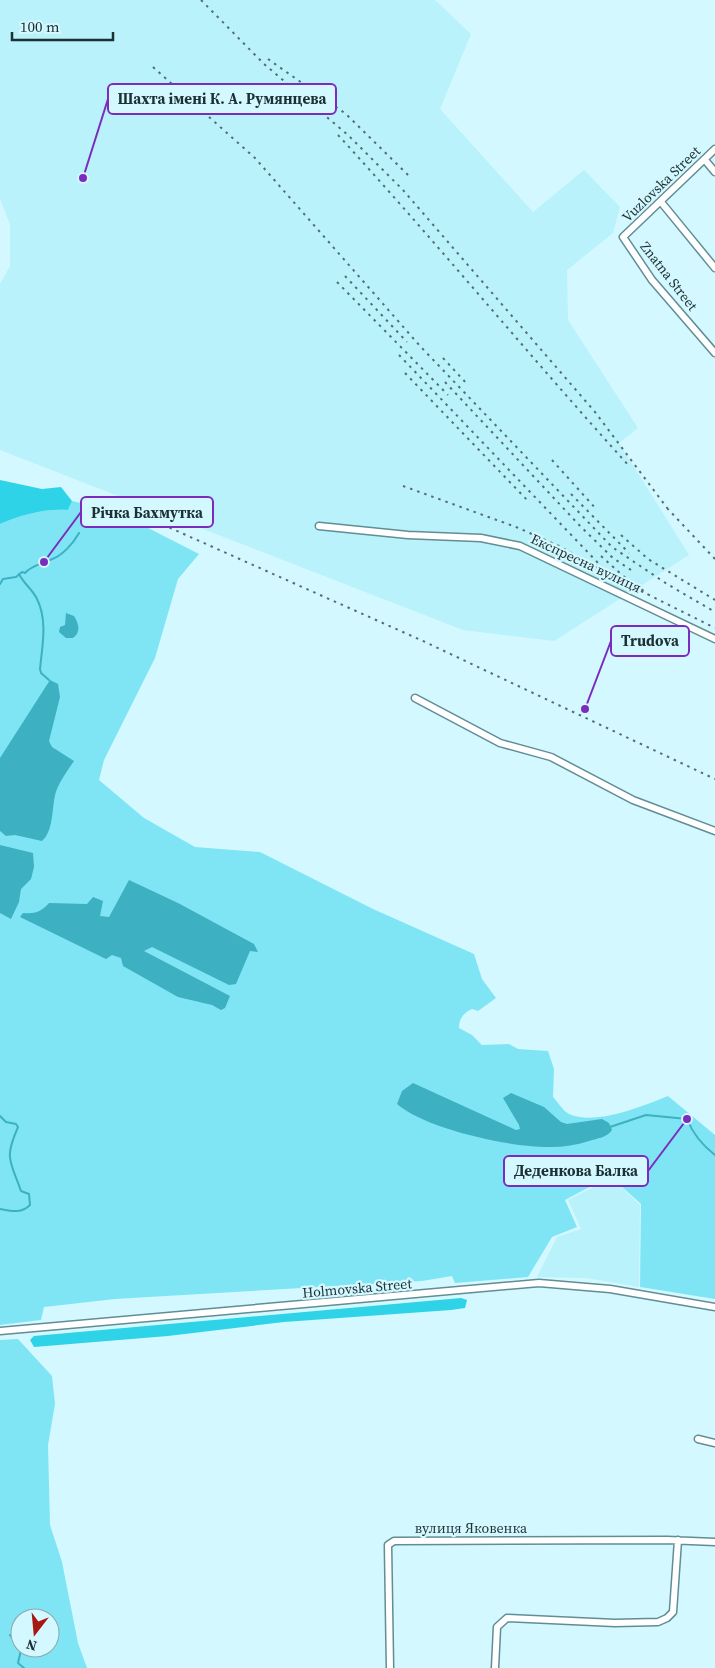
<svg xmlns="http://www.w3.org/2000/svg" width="715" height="1668" font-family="'Source Serif 4',serif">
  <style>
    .built { fill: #b9f2fb }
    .green { fill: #7fe5f5; fill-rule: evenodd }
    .forest { fill: #2fd3e8 }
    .water { fill: #3db0c1 }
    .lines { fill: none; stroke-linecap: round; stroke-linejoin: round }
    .stream { stroke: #3db0c1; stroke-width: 2 }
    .street-casing { stroke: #618d94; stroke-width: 9 }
    .street { stroke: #fff; stroke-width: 6 }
    .rail { stroke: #556d71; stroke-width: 2; stroke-dasharray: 2.5 5; stroke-linecap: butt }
    .labels { text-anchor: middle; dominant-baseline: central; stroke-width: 4.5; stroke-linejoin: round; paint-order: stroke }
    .street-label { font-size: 14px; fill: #1d3033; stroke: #d3f8ff }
    .leader { fill: none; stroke: #7b2cbf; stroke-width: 2 }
    .callout-dot { fill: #7b2cbf; stroke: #d3f8ff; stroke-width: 2 }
    .callout { fill: #d3f8ff; stroke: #7b2cbf; stroke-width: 2 }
    .callout-label { font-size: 15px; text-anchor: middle; font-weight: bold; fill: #1d3033 }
  </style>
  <rect width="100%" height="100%" fill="#d3f8ff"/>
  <!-- built -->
  <path class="built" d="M0,0h435l36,34 -31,75 93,103 51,-42 36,37 -7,26 -46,37 1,50 70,108 -19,15 70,112 -135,86 -91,-11 -463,-180v-166l10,-18v-42l-10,-25z
    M612,1178l28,27 -1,82 -53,-9 -49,-1 20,-40 24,-8 -13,-29z"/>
  <!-- green -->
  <path class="green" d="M72,501l41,9 86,44 -21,25 -23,79 -51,102 -5,20 45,38 51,29 65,5 113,57 101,45 8,25 14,19 -18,13 -6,-2c-9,4 -13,10 -13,19l13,7 10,10 27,-1 9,5 30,2 6,18 -1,28c4,4 10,14 16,17 26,12 74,-8 99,-18l47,39v164l-75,-12 1,-83 -31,-28 -45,24 12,27 -25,10 -24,40 -73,6 -3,-7 -30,5 -307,18 -71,8 -3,13 -41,5v-801c20,-9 46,-16 68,-14z
    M18,1339l34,37 3,28 -7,41 2,80 12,37 16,81 9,25h-87v-328zM20,1618h30v30h-30z"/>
  <!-- forest -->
  <path class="forest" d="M0,480l42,9 19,-2 11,14 -4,9c-22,-2 -48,5 -68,14z
    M461,1298l6,2 -2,8 -14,2 -167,12 -116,14 -134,11 -4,-7 4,-4z"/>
  <!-- water -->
  <path class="water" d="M66,613l8,3c5,8 7,16 -1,22h-7l-7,-6 1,-5 5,-2z
    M50,680l8,4 2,13 -11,44 3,6 22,14c-6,9 -13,18 -17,28 -6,14 -2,41 -15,52l-27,-6 -9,1 -6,-5v-73z
    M0,845l33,8 1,14 -3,12 -10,10 -2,13 -8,17 -11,-6z
    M129,880l49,23 76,41 4,8 -8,-1 -14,33 -7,1 -77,-38 -8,4 86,45 -5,12 -4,2 -9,-5 -34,-8 -55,-31 -2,-8 -9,-3 -6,4 -86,-42 3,-4c12,1 18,-1 26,-10l38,1 6,-7 10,4 -3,15 9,1z
    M413,1083l103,47 4,-1 -1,-4 -16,-27 8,-5 33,14 17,15 6,2 35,-5 7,4 3,7c-6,8 -14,8 -23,11 -13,4 -25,6 -38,6 -38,1 -126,-18 -154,-43l5,-13z"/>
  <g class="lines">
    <!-- stream -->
    <path class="stream" d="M19,574c5,10 14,16 18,25 11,22 5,48 3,70l1,4 8,7
      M0,584l3,-5 13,-2 6,-5 3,1c6,-7 16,-9 25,-13 12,-4 23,-16 29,-27
      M0,1116l6,6 10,2 2,3c-14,32 -8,33 3,64l8,3 1,11c-9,9 -19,6 -30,4
      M610,1127l36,-12 41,4c6,15 15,26 28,36
      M10,1635l11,15 -3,13 6,5"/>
    <!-- street casing -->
    <g class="street-casing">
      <path id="street" d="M715,149l-92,88 29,43 63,73
        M705,160l10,12
        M661,202l54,66
        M319,526l89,9 73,3 39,8 195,93
        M415,698l85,45 51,14 82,43 82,31
        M0,1331l539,-48 71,6 105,18
        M698,1439l17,4
        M390,1668l-2,-123 6,-4 273,-1 48,2
        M495,1668l2,-41 10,-9 108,5 43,-1 9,-4 6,-6 5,-72"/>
    </g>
    <!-- street -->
    <use href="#street" class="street"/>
    <!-- rail -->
    <path class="rail" d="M201,0l63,64 84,71 55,55 192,222 76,101
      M268,59l78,55 64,63
      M153,67l102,91 165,188 192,201 55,37 48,28
      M338,135c100,109 193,223 292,332
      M345,276l62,66
      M337,282l111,113
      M399,355l201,210
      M443,358l25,27
      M405,373l124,129
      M445,382l136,145 32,31 18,12
      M552,460l45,50
      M403,486l113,41 43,19 64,36
      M571,494l58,59
      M101,497l322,144 292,138
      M667,508l48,51
      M621,535l27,24 67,41
      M601,556l21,19 26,19
      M641,591l74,37"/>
  </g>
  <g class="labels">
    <!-- street labels -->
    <g class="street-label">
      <text transform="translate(661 184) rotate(-44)">Vuzlovska Street</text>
      <text transform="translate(669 276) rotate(52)">Znatna Street</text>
      <text transform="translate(586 563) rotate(25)">Експресна вулиця</text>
      <text transform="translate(357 1288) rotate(-5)">Holmovska Street</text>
      <text x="471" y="1528">вулиця Яковенка</text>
    </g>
  </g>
  <!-- callouts -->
  <path class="leader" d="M83 178L108 99M44 562L81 512M585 709L611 641M687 1119L648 1171"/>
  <g class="callout-dot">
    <circle cx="83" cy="178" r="5"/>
    <circle cx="44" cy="562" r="5"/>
    <circle cx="585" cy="709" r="5"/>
    <circle cx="687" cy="1119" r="5"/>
  </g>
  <g class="callout">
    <rect x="108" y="84" width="228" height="30" rx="5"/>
    <rect x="81" y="497" width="132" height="30" rx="5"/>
    <rect x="611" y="626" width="78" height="30" rx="5"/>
    <rect x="504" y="1156" width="144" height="30" rx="5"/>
  </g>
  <g class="callout-label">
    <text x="222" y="104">Шахта імені К. А. Румянцева</text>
    <text x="147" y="518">Річка Бахмутка</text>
    <text x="650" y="646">Trudova</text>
    <text x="576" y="1176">Деденкова Балка</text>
  </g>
  <!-- north arrow -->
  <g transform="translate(35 1633) rotate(196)"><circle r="24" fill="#d3f8ff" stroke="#8aa8ad"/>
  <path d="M0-4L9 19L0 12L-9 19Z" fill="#a91712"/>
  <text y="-8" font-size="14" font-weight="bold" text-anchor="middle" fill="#1d3033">N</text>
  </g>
  <!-- scale -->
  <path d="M12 32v8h101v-8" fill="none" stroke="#1d3033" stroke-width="2.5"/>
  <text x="20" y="32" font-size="15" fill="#1d3033" stroke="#d3f8ff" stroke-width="4" paint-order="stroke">100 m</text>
</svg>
